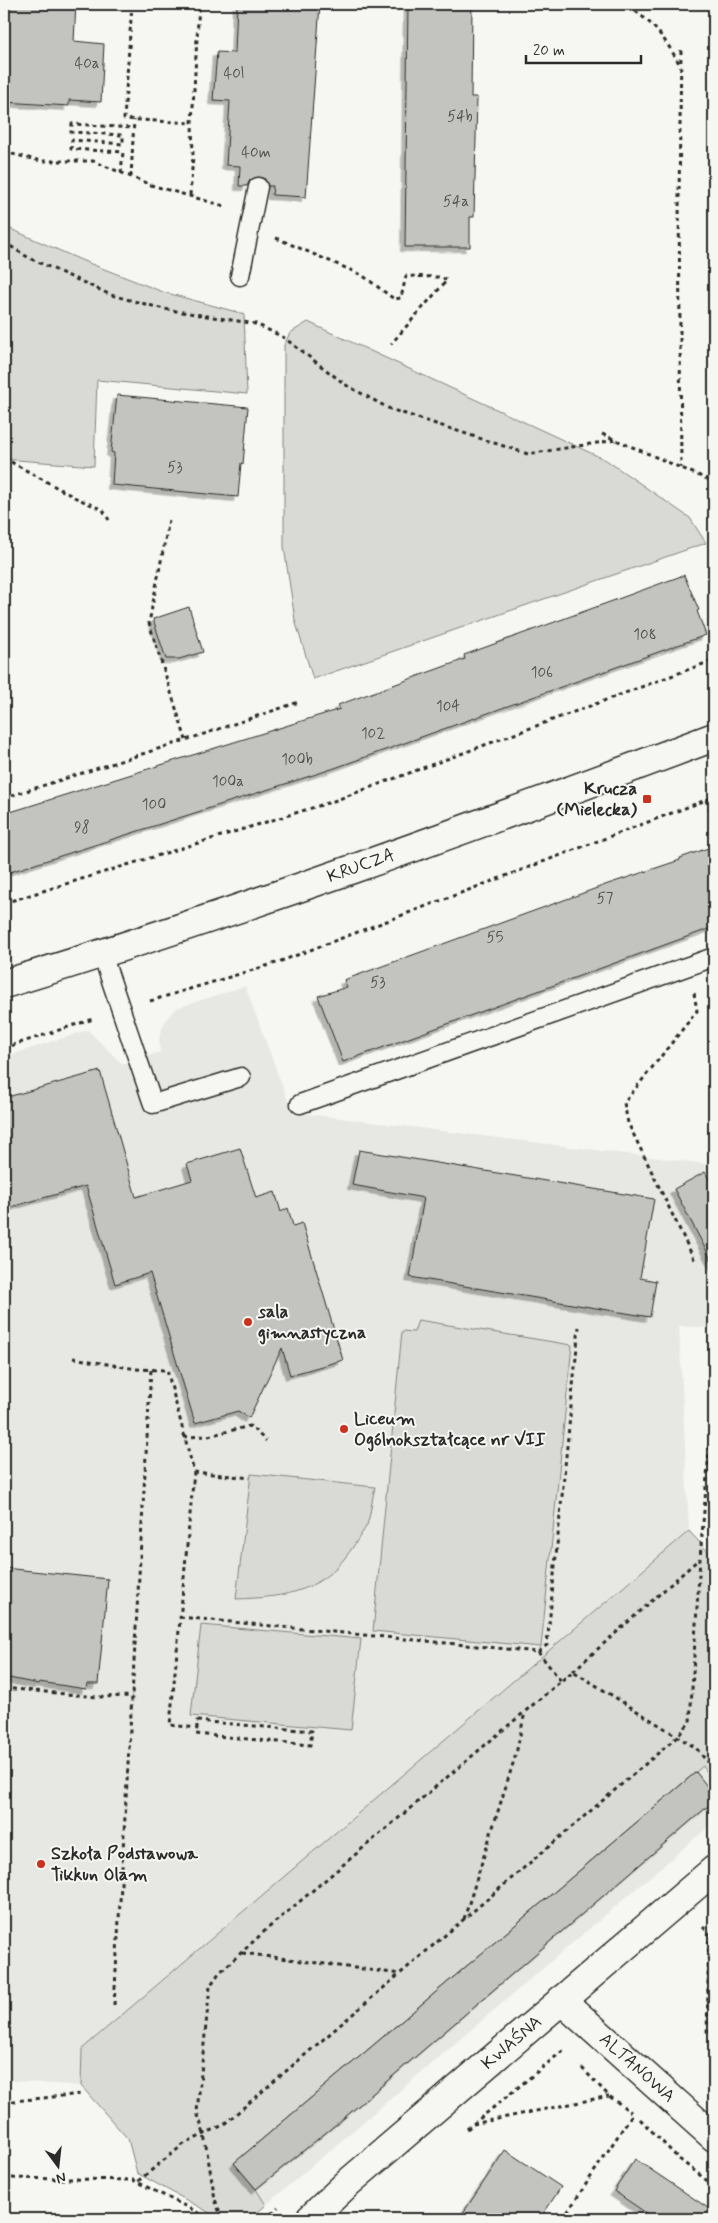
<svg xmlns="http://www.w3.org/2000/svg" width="718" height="2223" font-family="Mynerve,sans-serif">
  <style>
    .built { fill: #e7e7e3 }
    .green { fill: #d9d9d5; stroke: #828280 }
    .building { fill: #c3c3c0; stroke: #2b2b2b; filter: url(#shadow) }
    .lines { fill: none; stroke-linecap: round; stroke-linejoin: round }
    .lane-casing { stroke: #2b2b2b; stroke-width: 21 }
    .street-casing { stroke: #2b2b2b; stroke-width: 31 }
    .secondary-casing { stroke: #2b2b2b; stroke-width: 31 }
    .path { stroke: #2b2b2b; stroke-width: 3; stroke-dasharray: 4 4; stroke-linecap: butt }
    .lane { stroke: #f6f6f2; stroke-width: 18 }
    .street { stroke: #f6f6f2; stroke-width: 28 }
    .secondary { stroke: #f6f6f2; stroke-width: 28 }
    .poi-dot { fill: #c8321e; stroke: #f6f6f2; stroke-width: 2 }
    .labels { text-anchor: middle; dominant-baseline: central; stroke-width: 4; stroke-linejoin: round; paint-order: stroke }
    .number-label { font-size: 15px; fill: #515150 }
    .poi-label { font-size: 18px; font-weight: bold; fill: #2b2b2b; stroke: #f6f6f2; text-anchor: start }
    .street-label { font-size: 18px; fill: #2b2b2b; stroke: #f6f6f2 }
  </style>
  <defs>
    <filter id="shadow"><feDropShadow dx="-4.5" dy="4.5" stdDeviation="0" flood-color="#0004"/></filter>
  </defs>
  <rect width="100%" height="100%" fill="#f6f6f2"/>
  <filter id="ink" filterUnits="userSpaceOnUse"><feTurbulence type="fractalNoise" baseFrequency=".02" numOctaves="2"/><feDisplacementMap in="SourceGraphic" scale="10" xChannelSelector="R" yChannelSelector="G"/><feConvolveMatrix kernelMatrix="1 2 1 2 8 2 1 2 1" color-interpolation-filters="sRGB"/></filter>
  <g filter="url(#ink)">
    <!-- built -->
    <path class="built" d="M245,986l47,126 422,53v163l-35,-2 10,205 -607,518 -1,37 -77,-6v-1023l84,-27 34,34 15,-4 23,-8 -1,-13 3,-11 5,-10 10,-10z
      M703,1765l11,18v39l-448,383 -10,-16 -22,-26z"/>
    <!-- green -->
    <path class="green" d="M4,226l77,34 82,32 81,22 3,80 -150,-14 -3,86 -90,-7z
      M308,322l298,138 84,58 16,25 -393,136 -18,-59 -11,-73v-202l6,-12z
      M418,1320l154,25 -31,302 -168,-16 29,-300 12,1z
      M251,1474l124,13c-3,12 -4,26 -8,38 -3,6 -9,13 -12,19 -31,48 -66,53 -119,55z
      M689,1531l25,27v225l-11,-17 -469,397 22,26 10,16 -16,14h-29l-84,-46 -9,-34 -47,-53 1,-37z
      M201,1625l160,14 -10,91 -160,-14z"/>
    <!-- building -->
    <path class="building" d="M8,4h68l-2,37 30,3 -3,58 -32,-2v6l-65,-4v-44z
      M237,4h83l-14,193 -34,-2 1,-9h-5l-3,-7 -5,-2 -10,3 -3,6h-8l1,-20 -14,-1 4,-64 -17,-1 4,-48 18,1z
      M408,4h64l-1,93h6l-3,120h-4v30h-65z
      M117,395l131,12 -5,57 -2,-1 -3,34 -126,-12 2,-32 -3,-1z
      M684,575l15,35 -2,1 9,24 -374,134 -328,105v-60l336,-105 -2,-4 127,-46 -1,-4z
      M189,607l14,45 -24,7h-13l-13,-40z
      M714,846v81l-371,135 -25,-66 29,-9 -3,-7 264,-96 72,-24v-2z
      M100,1071l36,126 56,-17 -5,-16 53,-16 16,50 19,-6 6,20 7,-4 5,18 9,-3 41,137 -53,15 -8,-27 -33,70 -11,-7 -43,12 -45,-150 -35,11 -29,-98 -82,23v-111z
      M359,1150l295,49 -14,79 16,3 -6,36 -240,-40 14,-79 -72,-13z
      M705,1172l9,16v77l-40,-76z
      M4,1568l104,11 -10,105h-11l-1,5 -47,-7v2l-35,-7z
      M696,1772l18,23v6l-370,317 -88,71 -22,-26z
      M505,2150l56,37 -21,32h-81z
      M635,2159l79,53v7h-59l-41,-28z"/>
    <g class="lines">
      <!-- lane casing -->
      <g class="lane-casing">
        <path id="lane" d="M240,276l18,-89
          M102,954l51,150 88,-27
          M300,1104l414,-147"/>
      </g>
      <!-- street casing -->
      <g class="street-casing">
        <g id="street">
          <path id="s1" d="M561,2000l153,137"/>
          <path id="s2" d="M310,2219l39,-37 365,-312"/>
        </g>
      </g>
      <!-- secondary casing -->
      <g class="secondary-casing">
        <g id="secondary">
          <path id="s3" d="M4,984c240,-73 475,-159 710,-247"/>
        </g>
      </g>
      <!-- path -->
      <path class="path" d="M132,4l-8,115 68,4
        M621,4c28,11 46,37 60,63
        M681,50l-2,147 2,271
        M4,152l37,9h52l58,24 73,21
        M121,173l2,-21 -52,-3 1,-9 51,4v-9l-52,-3 1,-8 62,4
        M131,177l3,-57
        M190,195l3,-39 -1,-33 7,-119
        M276,238l86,37 32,24 7,-1 5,-22 32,1 9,3 -56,64
        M4,242l25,16 82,37 53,14 92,15 27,13 63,48 44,24 138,45 88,-14
        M602,434l112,48
        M4,458l70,39 29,13 6,10
        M169,520l-20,103 37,117
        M4,798l182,-58 113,-38
        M706,800l8,22
        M4,903l327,-101 383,-142
        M694,993l3,18 -73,92 4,20 67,138
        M150,1001l126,-38 438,-166
        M4,1048l89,-29
        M73,1358l63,11 31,1 27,102 -24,253 27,3 -1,6 114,11 2,-14 -115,-10v7
        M184,1437l24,-1 42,-10 16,15
        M194,1472l56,6
        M180,1617l358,35 9,-7 32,-318
        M538,1652l23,29
        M573,1671l126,-112
        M4,1688l93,9 35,-1
        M464,1919l52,-165 9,-42
        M703,1927l6,6 -2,103
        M242,1953l158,21
        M114,2005l37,-636
        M582,2068l27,28 22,16
        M4,2102l78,-8
        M640,2119l39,40 35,27
        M473,2124l136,-28
        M467,2129l98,-80
        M4,2178l129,2 78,39
        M138,2181l46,-37 39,-19 454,-388 13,-15 10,-164 10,-117 4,-9
        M222,2219l-7,-20 -11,-65 -7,-22 13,-126 9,-13 48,-44 306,-258 123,77 18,22
        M266,2219l12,-12
        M563,2219l70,-106"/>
      <!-- lane -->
      <use href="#lane" class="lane"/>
      <!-- street -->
      <use href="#street" class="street"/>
      <!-- secondary -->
      <use href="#secondary" class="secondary"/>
    </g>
  </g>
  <!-- markers -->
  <g class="poi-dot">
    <rect x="642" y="794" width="10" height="10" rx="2.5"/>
    <circle cx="248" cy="1322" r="5"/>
    <circle cx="344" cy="1429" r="5"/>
    <circle cx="41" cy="1864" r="5"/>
  </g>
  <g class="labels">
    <!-- number labels -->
    <g class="number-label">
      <text x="87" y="64">40a</text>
      <text x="234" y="74">40l</text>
      <text x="460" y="117">54b</text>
      <text x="256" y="153">40m</text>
      <text x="456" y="202">54a</text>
      <text x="175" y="468">53</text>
      <text x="645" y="635">108</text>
      <text x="542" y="673">106</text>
      <text x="448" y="707">104</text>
      <text x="373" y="734">102</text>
      <text x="297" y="760">100b</text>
      <text x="228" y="782">100a</text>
      <text x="154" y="805">100</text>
      <text x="82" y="828">98</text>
      <text x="605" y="899">57</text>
      <text x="495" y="938">55</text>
      <text x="378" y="983">53</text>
    </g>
    <!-- poi labels -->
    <g class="poi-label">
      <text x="637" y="789" text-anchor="end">Krucza<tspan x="637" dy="21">(Mielecka)</tspan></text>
      <text x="258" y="1312">sala<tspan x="258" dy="21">gimnastyczna</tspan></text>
      <text x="354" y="1419">Liceum<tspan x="354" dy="21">Ogólnokształcące nr VII</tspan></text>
      <text x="51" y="1854">Szkoła Podstawowa<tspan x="51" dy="21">Tikkun Olam</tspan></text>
    </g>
    <!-- street labels -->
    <g class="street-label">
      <text stroke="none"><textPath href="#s3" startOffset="376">KRUCZA</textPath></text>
      <text stroke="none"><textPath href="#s2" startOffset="268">KWAŚNA</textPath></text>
      <text stroke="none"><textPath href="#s1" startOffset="102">ALTANOWA</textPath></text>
    </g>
  </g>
  <!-- margin -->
  <rect width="718" height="2223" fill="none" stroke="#f6f6f2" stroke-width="20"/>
  <rect x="10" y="10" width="698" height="2203" fill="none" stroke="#2b2b2b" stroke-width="2" filter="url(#ink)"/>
  <!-- north arrow -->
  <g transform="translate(58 2166) rotate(165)" stroke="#f6f6f2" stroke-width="4" paint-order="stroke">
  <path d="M0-4L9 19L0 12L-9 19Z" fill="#2b2b2b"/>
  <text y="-8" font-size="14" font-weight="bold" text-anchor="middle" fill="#2b2b2b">N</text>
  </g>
  <!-- scale -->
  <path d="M526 55v8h115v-8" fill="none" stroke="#2b2b2b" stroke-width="2.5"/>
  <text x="533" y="55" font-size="15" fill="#2b2b2b" stroke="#f6f6f2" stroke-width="4" paint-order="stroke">20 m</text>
</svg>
